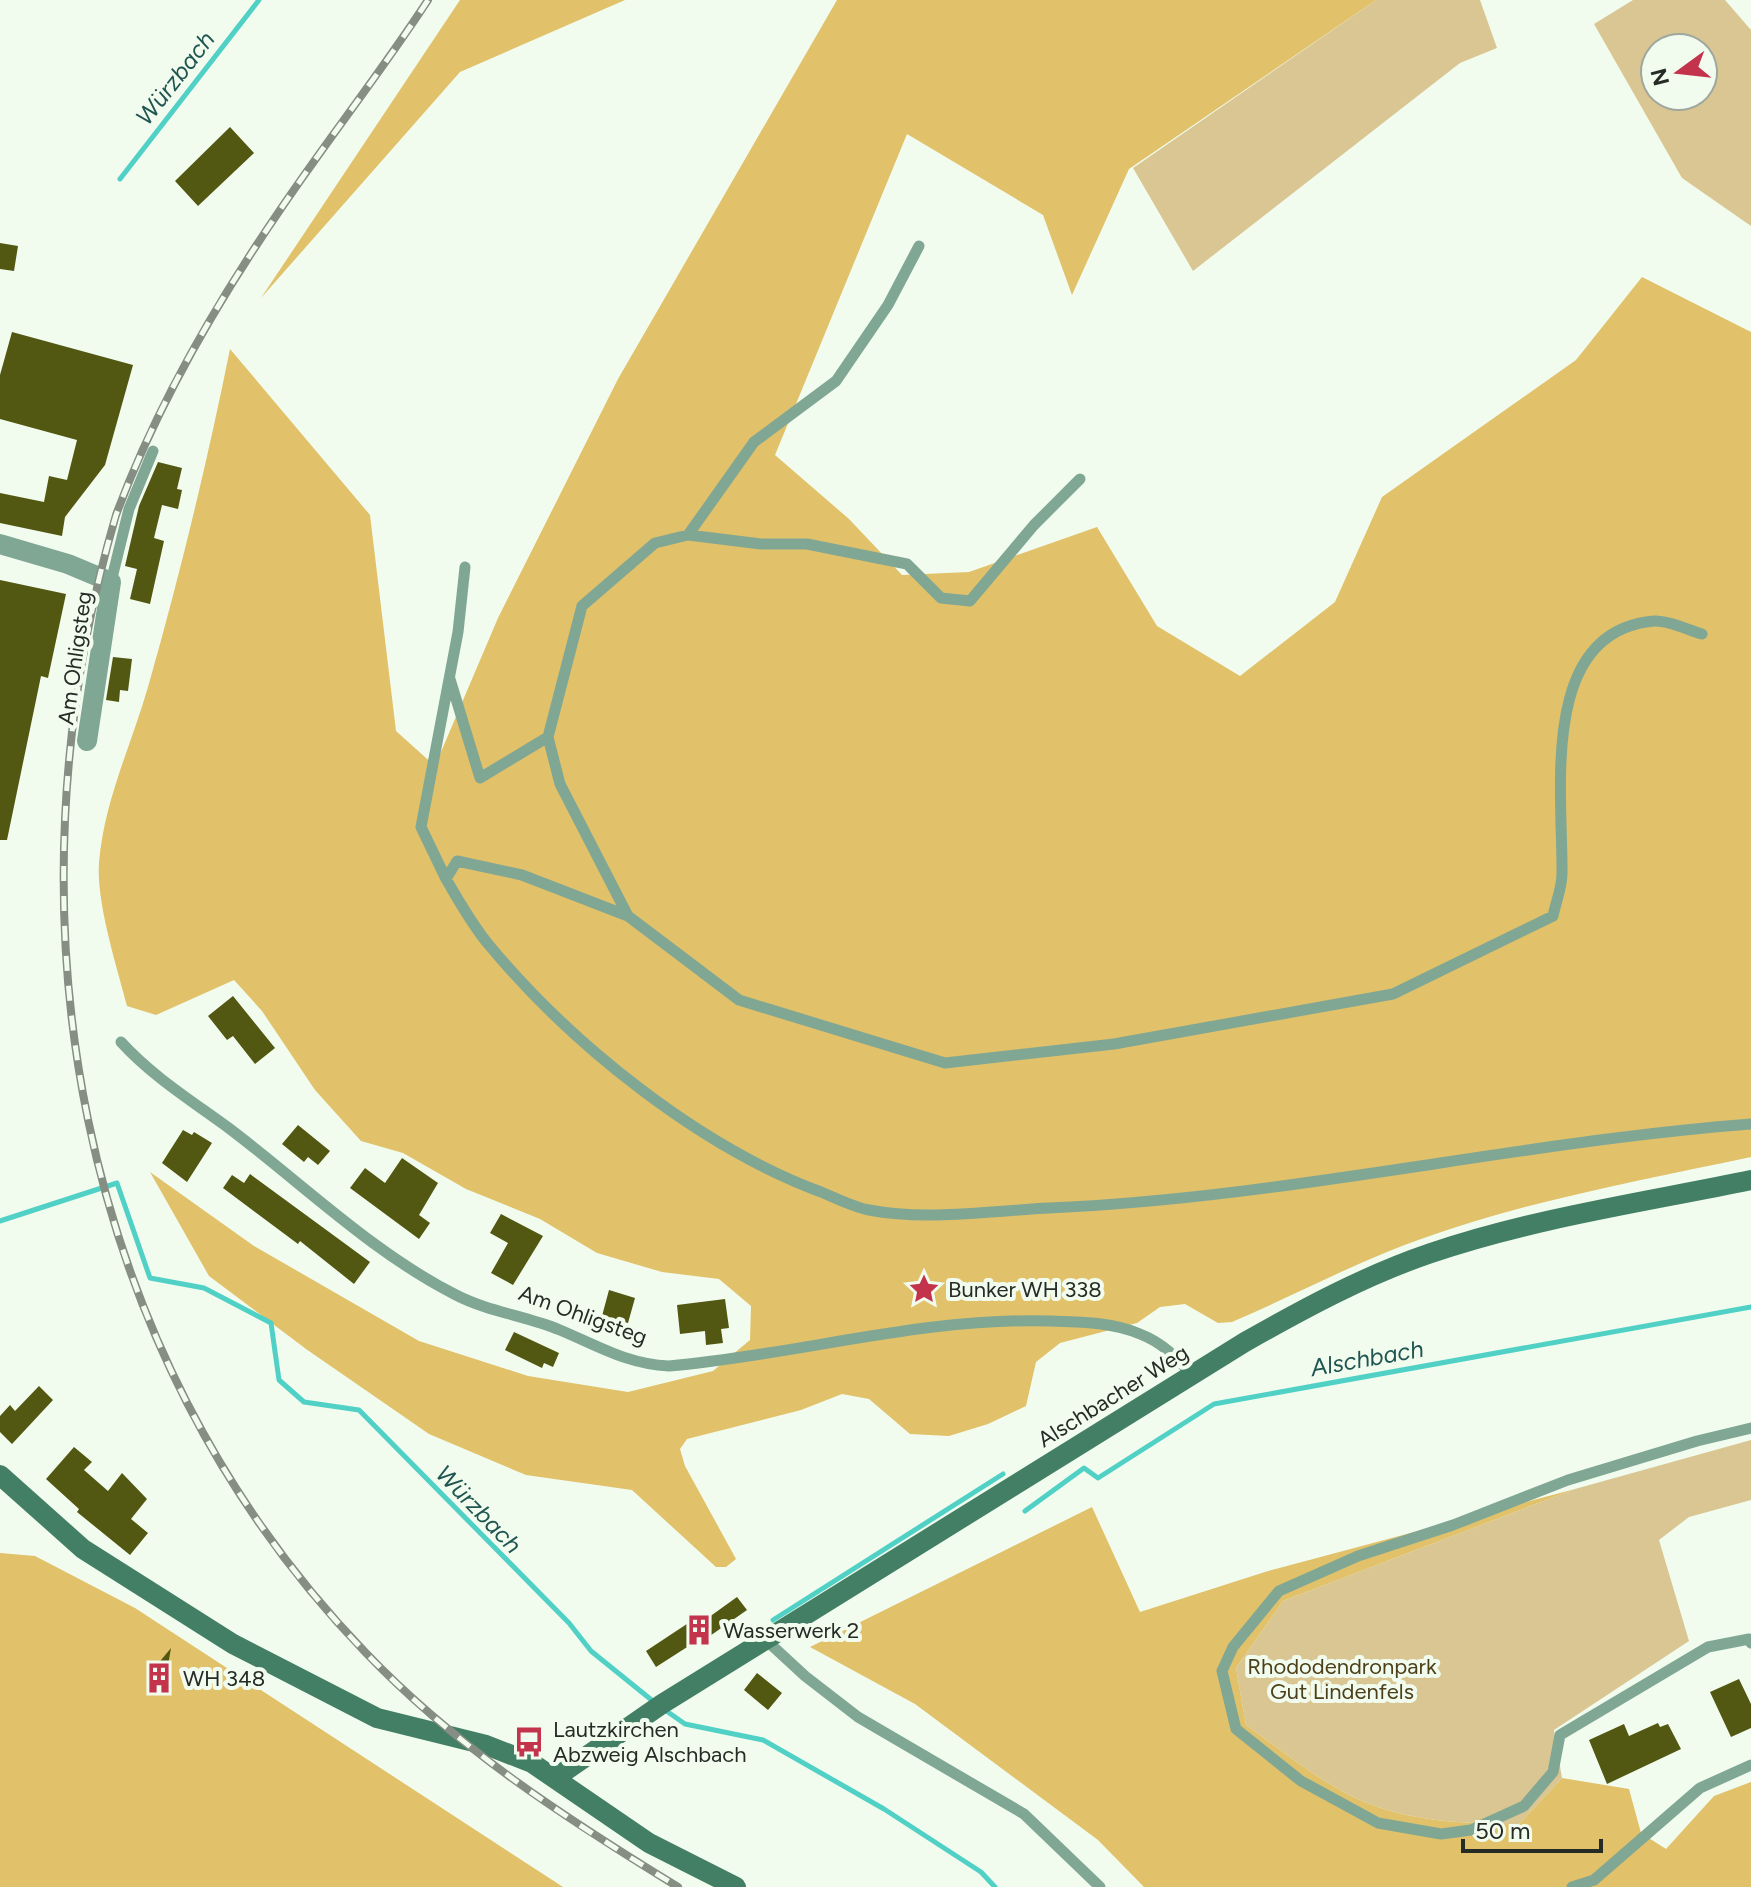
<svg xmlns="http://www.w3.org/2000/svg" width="1751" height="1887" font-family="Figtree,sans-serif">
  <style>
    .green { fill: #dac693; fill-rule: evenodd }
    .forest { fill: #e1c16a }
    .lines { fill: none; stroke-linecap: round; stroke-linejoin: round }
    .stream { stroke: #51d1c6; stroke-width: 5 }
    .building { fill: #525711 }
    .lane { stroke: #80a794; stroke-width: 11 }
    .street { stroke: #80a794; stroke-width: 20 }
    .secondary { stroke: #437f64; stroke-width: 20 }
    .rail-casing { stroke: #868e84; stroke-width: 8 }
    .rail { stroke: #f1fcee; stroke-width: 5; stroke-dasharray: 15; stroke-linecap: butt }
    .labels { text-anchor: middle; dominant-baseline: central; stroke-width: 8; stroke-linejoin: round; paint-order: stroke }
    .street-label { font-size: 22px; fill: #272b25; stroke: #f1fcee }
    .poi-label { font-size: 22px; fill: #272b25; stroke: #f1fcee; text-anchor: start }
    .park-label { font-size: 22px; fill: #4c3f19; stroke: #f1fcee }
    .water-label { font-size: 24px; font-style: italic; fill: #205651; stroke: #f1fcee }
  </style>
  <rect width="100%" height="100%" fill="#f1fcee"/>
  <!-- green -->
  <path class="green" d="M1376,0h104l17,48 -37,15 -267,208 -60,-103z
    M1633,0h92l26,30v196l-69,-48 -88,-154zM1655,48h48v48h-48z
    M1751,1440v60l-62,17 -30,23 30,101 -135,89 8,48 -43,46c-45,0 -98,-2 -141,-17 -48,-16 -91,-53 -132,-82l-10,-57 47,-67 292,-112z"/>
  <!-- forest -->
  <path class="forest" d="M460,0h165l-165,72 -199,226z
    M837,0h539l-247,169 -57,126 -29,-80 -136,-81 -132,321 74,64 53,56 67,-3 128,-45 60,99 83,50 95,-74 47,-105 194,-137 66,-83 109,55v825c-122,26 -248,48 -364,95 -52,21 -103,48 -155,70l-14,1 -33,-19 -25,3 -23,16 -77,20 -24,19 -10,44 -38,18 -39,12 -39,-2 -41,-35 -27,-5 -41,16 -114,29 -7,10 5,17 51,93 -10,8h-10l-84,-77 -106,-15 -97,-41 -123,-85 -97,-73 -59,-104 104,74 165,95 109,35 100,16 85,-21 37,-31 1,-34 -32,-27 -57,-7 -65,-19 -57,-34 -74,-30 -63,-36 -42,-12 -46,-51 -53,-79 -28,-31 -78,35 -29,-9c-10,-39 -31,-104 -28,-143 5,-62 32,-117 49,-176 32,-112 59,-224 82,-338l140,166 26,216 39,35 63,-148 120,-239z
    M1575,1489l-292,112 -47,67 10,57c41,29 84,66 132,82 43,15 96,17 141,17l43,-46 67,11 12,44 25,16 48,-53 37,-14v105h-607l-46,-47 -183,-136 -105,-57 282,-140 48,105 128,-41z
    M0,1553l35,3 100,52 428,279h-563z"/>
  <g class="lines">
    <!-- stream -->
    <path class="stream" d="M120,179l139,-179
      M0,1221l117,-38 33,95 54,10 67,35 8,57 25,22 55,8 210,213 22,28 63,51
      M1025,1511l59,-43 14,10 116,-74 537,-97
      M773,1620l230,-146
      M665,1710l20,14 78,16 121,69 97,63 14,15"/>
  </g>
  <!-- building -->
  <path class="building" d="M230,127l24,26 -56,53 -23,-25z
    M0,243l18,3 -4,25 -14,-2z
    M12,332l121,33 -28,100 -40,52 -3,19 -62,-13v-30l44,9 5,-26 18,4 10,-40 -77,-21v-44z
    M158,462l24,6 -5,21 5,1 -4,19 -16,-4 -8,33 10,3 -14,63 -20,-5 7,-30 -12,-3 14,-60z
    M0,580l66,14 -18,84 -7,-2 -34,164h-7z
    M113,657l19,2 -4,32 -8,-1 -1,12 -13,-2z
    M233,996l42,52 -20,16 -22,-28 -6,4 -19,-24z
    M298,1125l32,26 -12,14 -10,-8 -4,5 -22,-18z
    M183,1130l9,5 2,-3 18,11 -25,39 -25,-19z
    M402,1158l36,25 -19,32 11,8 -11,16 -69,-51 15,-20 20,15z
    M250,1174l120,88 -16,22 -54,-43 -2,3 -75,-56 9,-13 12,8z
    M501,1214l42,22 -30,49 -22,-12 17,-30 -18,-10z
    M609,1290l26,8 -7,25 -26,-7z
    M725,1299l4,29 -8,1 2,14 -17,2 -1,-14 -25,3 -3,-29z
    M514,1332l45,21 -6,14 -9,-4 -2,5 -37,-18z
    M39,1386l14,14 -41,44 -12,-12v-16l10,-11 5,6z
    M74,1447l18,15 -8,8 24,21 14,-18 25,26 -16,20 17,14 -18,22 -53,-43 2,-3 -33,-30z
    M737,1597l10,13 -50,35 -2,-3 -39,25 -10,-16 56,-37 3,6z
    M171,1648l-7,41 -17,-12z
    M757,1673l25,20 -14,17 -24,-20z
    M1739,1679l12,25v24l-20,9 -21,-45z
    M1658,1723l2,4 8,-3 13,25 -74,35 -18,-44 35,-16 5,12z"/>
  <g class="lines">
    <!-- lane -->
    <path class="lane" d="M1080,479l-46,46 -64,76 -29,-3 -34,-34 -100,-20h-46l-73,-9 -33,8 -73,63 -34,131 12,47 68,132 -106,-41 -65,-14 -11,18c13,22 26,46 43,66 83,100 211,202 332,247 15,6 32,15 48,18 57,11 122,1 180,-2 236,-10 467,-66 702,-84
      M688,535l66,-93 82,-61 52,-76 31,-59
      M111,582l18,-73 24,-58
      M450,679l30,99 68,-41
      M446,879l-25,-52 37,-195 7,-65
      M628,916l111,84 206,63 169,-19 279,-50 160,-78c3,-14 9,-29 9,-42 1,-81 -24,-243 92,-253 14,-1 34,9 48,13
      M121,1042c32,35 71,59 109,87 74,56 143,124 226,166 33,17 71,21 104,35 38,16 67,34 109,36 127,-11 253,-49 381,-45 30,1 62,1 90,13 23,9 36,23 52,41
      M1751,1428l-54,13 -129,39 -115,45 -95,31 -79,35 -46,56 -11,24 14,58 65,52 77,42 63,11 30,-4 53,-24 29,-34 7,-37 148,-88 41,-8 2,4
      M766,1640l39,36 53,41 166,97 76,73
      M1572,1887l22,-7 106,-92 51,-23"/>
    <!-- street -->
    <path class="street" d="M0,544l68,20 43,18 -24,159"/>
    <!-- secondary -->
    <path class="secondary" d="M0,1475l83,74 150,95 144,74 109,27 46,18 117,80 87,44
      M555,1778l107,-74 583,-362c60,-34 121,-67 186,-89 103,-35 214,-51 320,-73"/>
    <!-- rail casing -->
    <g class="rail-casing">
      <path id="rail" d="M428,0c-47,72 -100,139 -148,210 -65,95 -124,197 -164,305 -116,397 -42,836 250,1138 91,95 201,166 312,234"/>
    </g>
    <!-- rail -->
    <use href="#rail" class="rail"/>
  </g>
  <!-- icons -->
  <defs>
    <g id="sight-bare" transform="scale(2.4)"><path d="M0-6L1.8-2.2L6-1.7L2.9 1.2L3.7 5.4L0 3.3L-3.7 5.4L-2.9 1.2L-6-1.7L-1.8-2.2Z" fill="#c3334c" stroke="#f1fcee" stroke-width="2.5" paint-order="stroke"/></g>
    <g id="building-bare" transform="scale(2.4)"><path d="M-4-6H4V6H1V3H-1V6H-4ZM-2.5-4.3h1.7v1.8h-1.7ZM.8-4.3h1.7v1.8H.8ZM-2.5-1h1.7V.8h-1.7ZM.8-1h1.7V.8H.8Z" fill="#c3334c" stroke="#f1fcee" stroke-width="2.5" paint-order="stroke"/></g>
    <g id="bus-bare" transform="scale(2.4)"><path d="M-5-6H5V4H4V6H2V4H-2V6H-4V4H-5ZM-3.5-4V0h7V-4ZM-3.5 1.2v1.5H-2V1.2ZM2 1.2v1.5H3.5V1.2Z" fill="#c3334c" stroke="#f1fcee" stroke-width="2.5" paint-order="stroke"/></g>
  </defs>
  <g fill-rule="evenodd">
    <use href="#sight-bare" x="924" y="1289"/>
    <use href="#building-bare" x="699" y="1630"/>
    <use href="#building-bare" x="159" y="1678"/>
    <use href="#bus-bare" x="529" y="1742"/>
  </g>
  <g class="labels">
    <!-- street labels -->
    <g class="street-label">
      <text transform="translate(75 658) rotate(-82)">Am Ohligsteg</text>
      <text transform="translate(583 1315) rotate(20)">Am Ohligsteg</text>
      <text transform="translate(1113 1396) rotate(-32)">Alschbacher Weg</text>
    </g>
    <!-- poi labels -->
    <g class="poi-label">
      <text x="948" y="1289">Bunker WH 338</text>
      <text x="723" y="1630">Wasserwerk 2</text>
      <text x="183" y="1678">WH 348</text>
      <text x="553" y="1729">Lautzkirchen<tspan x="553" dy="25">Abzweig Alschbach</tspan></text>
    </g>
    <!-- park labels -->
    <g class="park-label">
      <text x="1342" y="1666">Rhododendronpark<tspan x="1342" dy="25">Gut Lindenfels</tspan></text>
    </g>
    <!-- water labels -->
    <g class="water-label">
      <text transform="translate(175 78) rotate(-52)">Würzbach</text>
      <text transform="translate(1367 1358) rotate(-10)">Alschbach</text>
      <text transform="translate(479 1509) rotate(46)">Würzbach</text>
    </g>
  </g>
  <!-- north arrow -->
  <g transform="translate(1679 72) rotate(255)"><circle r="38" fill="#f1fcee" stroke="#a0a89e" stroke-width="2"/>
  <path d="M0-6L14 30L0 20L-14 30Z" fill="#c3334c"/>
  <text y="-12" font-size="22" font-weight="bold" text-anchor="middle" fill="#272b25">N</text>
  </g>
  <!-- scale -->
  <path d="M1463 1839v12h138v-12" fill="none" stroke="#272b25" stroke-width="4"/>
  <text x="1475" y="1839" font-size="24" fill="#272b25" stroke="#f1fcee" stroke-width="6" paint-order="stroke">50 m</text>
</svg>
